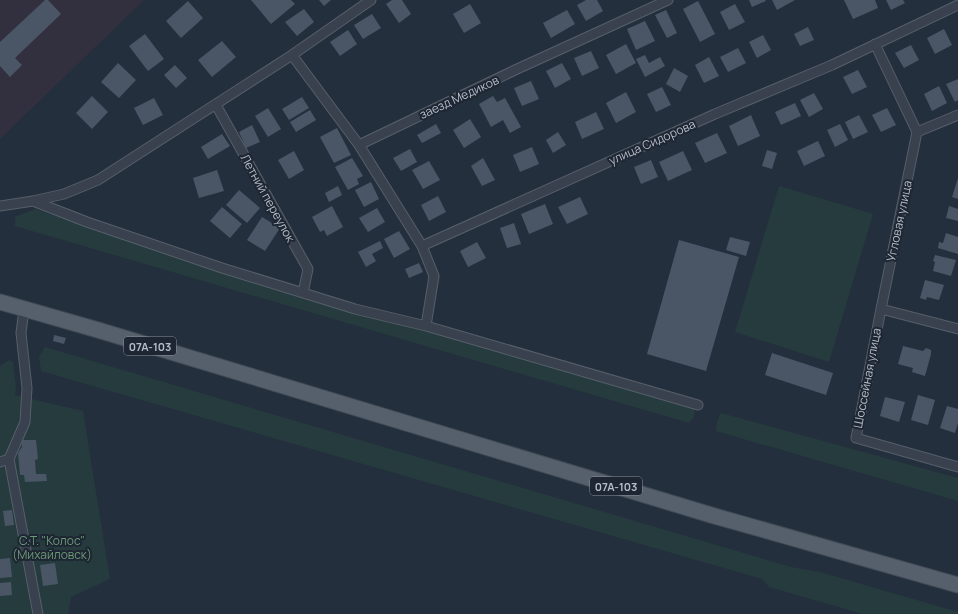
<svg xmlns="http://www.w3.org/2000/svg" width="958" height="614" font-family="Manrope,sans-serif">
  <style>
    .medical { fill: #32303e }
    .green { fill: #263b3e }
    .building { fill: #4a5666 }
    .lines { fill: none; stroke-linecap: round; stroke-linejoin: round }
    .minor-casing { stroke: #565f6b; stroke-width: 11 }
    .primary-casing { stroke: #414a56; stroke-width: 17 }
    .minor { stroke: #38414d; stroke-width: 9 }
    .primary { stroke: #56606d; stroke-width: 15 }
    .labels { text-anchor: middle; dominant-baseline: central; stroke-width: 4; stroke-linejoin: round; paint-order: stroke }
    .shield { fill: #1d2632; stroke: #878f9b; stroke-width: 1 }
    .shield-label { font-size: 11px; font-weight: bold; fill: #b4bcc8 }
    .street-label { font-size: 12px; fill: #b4bcc8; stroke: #1d2632 }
    .park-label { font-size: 12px; fill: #6c9876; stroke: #1d2632 }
  </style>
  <rect width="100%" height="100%" fill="#242f3d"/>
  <!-- medical -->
  <path class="medical" d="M0,0h144l-144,139z"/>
  <!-- green -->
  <path class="green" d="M779,186l94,28 -44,148 -94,-30z
    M35,209l51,17 340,103 269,79 -1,9 -5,6 -674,-197v-9z
    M45,347l746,220 29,5 138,40v2h-95l-94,-27 -7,-8 -721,-208 -2,-14z
    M9,360l4,2 3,25 -1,8 68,16 27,168 -39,18 -3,17h-68v-248z
    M721,413l237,65v23l-242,-70 1,-9z"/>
  <!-- building -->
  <path class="building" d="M45,0h3l13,14 -46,44 7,7 -12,12 -10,-11v-24z
    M251,0h40l4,4 -24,20z
    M319,0h12l-7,6z
    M392,0h10l9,14 -12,9 -13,-19z
    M586,0h11l6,11 -17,10 -9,-16z
    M749,0h16l1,1 -14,6z
    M772,0h23l-18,10z
    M844,0h31l3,8 -25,11z
    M886,0h17l2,3 -14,7z
    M188,1l15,17 -22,20 -15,-17z
    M698,1l17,33 -15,8 -17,-33z
    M470,4l11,19 -17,10 -11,-19z
    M735,4l10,18 -16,8 -9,-18z
    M304,9l10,13 -17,14 -12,-14z
    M567,10l8,14 -24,14 -8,-15z
    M666,10l11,23 -10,5 -12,-23z
    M372,14l9,14 -18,11 -9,-14z
    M645,21l10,20 -19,9 -9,-21z
    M808,27l6,13 -14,6 -6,-12z
    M944,29l8,16 -17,9 -8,-16z
    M348,30l9,14 -17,12 -10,-14z
    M145,34l19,25 -16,12 -19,-25z
    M763,35l8,15 -14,8 -8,-16z
    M222,41l14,16 -24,20 -14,-17z
    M626,44l10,19 -20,11 -10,-19z
    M911,45l8,15 -15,8 -9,-15z
    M738,48l8,15 -18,9 -8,-15z
    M591,51l8,17 -17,8 -8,-18z
    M645,55l4,8 11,-6 5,9 -20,11 -9,-18z
    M709,57l10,19 -15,7 -9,-18z
    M118,63l18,17 -17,18 -18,-16z
    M562,63l9,16 -16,9 -9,-17z
    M175,65l12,13 -11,10 -12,-13z
    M674,68l14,8 -8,16 -14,-8z
    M858,70l9,17 -15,7 -9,-17z
    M958,79v21l-3,2 -9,-18z
    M531,81l8,18 -17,7 -8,-18z
    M939,86l8,17 -15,8 -8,-17z
    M662,87l9,18 -15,7 -9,-18z
    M626,92l10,20 -20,11 -10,-20z
    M814,93l9,16 -14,8 -9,-17z
    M92,96l16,16 -16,17 -16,-16z
    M493,96l4,6 8,-4 16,29 -11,6 -7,-13 -12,7 -12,-23z
    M302,97l7,11 -20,12 -7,-11z
    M154,98l9,17 -20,10 -9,-17z
    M795,103l6,13 -20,9 -6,-13z
    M268,108l13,21 -13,8 -13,-21z
    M887,108l9,17 -15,7 -9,-17z
    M310,110l6,10 -20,12 -6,-10z
    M596,112l8,17 -22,10 -7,-17z
    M751,115l9,21 -22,10 -9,-20z
    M859,115l9,17 -15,7 -8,-17z
    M470,119l11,18 -17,11 -11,-18z
    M436,124l5,9 -19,10 -5,-8z
    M840,124l8,16 -13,7 -8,-17z
    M252,125l8,17 -14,6 -7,-16z
    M337,128l14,27 -17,8 -14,-26z
    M558,132l8,13 -13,8 -7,-13z
    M717,133l10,20 -22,10 -10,-20z
    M222,134l8,12 -22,13 -7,-12z
    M818,141l7,15 -21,10 -7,-15z
    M532,147l7,17 -19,8 -7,-17z
    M410,149l7,13 -16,9 -8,-13z
    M767,150l10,3 -5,16 -10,-3z
    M294,151l10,19 -15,9 -11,-19z
    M683,151l9,19 -24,11 -9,-19z
    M352,158l11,18 -6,3 2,5 -11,6 -13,-23z
    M483,158l12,22 -13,6 -11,-20z
    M651,160l7,17 -17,7 -7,-17z
    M429,161l11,19 -17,9 -11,-19z
    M217,170l7,21 -25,7 -6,-20z
    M958,178v21l-6,-2z
    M371,182l8,17 -15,8 -9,-17z
    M338,186l4,9 -13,7 -4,-9z
    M239,190l21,18 -13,15 -21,-18z
    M438,196l8,16 -17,9 -8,-16z
    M580,197l8,17 -21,10 -9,-17z
    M545,204l8,20 -24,10 -8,-20z
    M332,206l11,21 -16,9 -3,-6 -4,2 -8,-15z
    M949,206l9,3v12l-12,-3z
    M222,207l20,17 -12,14 -20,-17z
    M377,208l8,14 -17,10 -9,-14z
    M262,217l18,11 -15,23 -18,-11z
    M514,223l7,21 -14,4 -7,-20z
    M399,231l11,18 -16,9 -10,-19z
    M946,233l12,4v17l-20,-6 1,-6 4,1z
    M730,237l20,5 -4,14 -20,-6z
    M679,240l60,17 -33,114 -59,-17z
    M380,241l3,7 -11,6 4,7 -10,6 -8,-15z
    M477,242l9,16 -18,9 -8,-16z
    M935,255l21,5 -5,16 -18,-5 2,-9 -2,-1z
    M419,263l4,9 -14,6 -4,-9z
    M925,280l19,5 -5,15 -12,-3 -1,3 -6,-2z
    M54,335l12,3 -2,6 -11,-3z
    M903,346l20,5 3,-3 5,2v4l-6,22 -13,-4 1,-4 -15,-4z
    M772,353l61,20 -7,22 -61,-20z
    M918,395l17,5 -7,25 -17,-5z
    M885,397l20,5 -6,20 -19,-6z
    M947,406l11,3v14l-3,10 -15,-5z
    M21,440h15l2,19 -3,1 1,14h10l1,7 -22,1 -1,-7h-4l-2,-22 4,-6z
    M12,510l2,15 -9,1 -2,-15z
    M10,558l2,19 -12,1v-19z
    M55,563l3,21 -15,2 -3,-21z
    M11,582l1,13 -12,1v-13z"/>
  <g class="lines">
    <!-- minor casing -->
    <g class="minor-casing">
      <path id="minor" d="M875,44l42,88 41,-17
        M292,55l67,90
        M216,105l92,164 -5,24
        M917,132l-36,177 -25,129 102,29
        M33,201l31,-7 34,-14 194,-125 79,-55
        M0,206l33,-5 54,21 135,46 133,41 71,17 272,79
        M422,246l-63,-101 156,-75 153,-70
        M881,309l77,20
        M426,326l8,-50 -12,-30 293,-132 117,-49 126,-60
        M9,459l29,155
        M0,462l9,-3 16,-37 2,-34 -6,-55 3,-24"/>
    </g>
    <!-- primary casing -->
    <g class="primary-casing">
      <path id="primary" d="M0,302l98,28 613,185 247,70"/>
    </g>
    <!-- minor -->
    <use href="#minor" class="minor"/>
    <!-- primary -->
    <use href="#primary" class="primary"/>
  </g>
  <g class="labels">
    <!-- shield labels -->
    <g class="shield">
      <rect x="124" y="337" width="52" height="18" rx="3"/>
      <rect x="590" y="477" width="52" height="18" rx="3"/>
    </g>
    <g class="shield-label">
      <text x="150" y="346">07А-103</text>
      <text x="616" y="486">07А-103</text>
    </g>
    <!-- street labels -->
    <g class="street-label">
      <text transform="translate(459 97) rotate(-25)">заезд Медиков</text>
      <text transform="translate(652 142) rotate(-24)">улица Сидорова</text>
      <text transform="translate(268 198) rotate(61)">Летний переулок</text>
      <text transform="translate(899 221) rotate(-78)">Угловая улица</text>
      <text transform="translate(867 378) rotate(-79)">Шоссейная улица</text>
    </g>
    <!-- park labels -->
    <g class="park-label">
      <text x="52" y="540">С.Т. "Колос"<tspan x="52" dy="14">(Михайловск)</tspan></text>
    </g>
  </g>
</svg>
